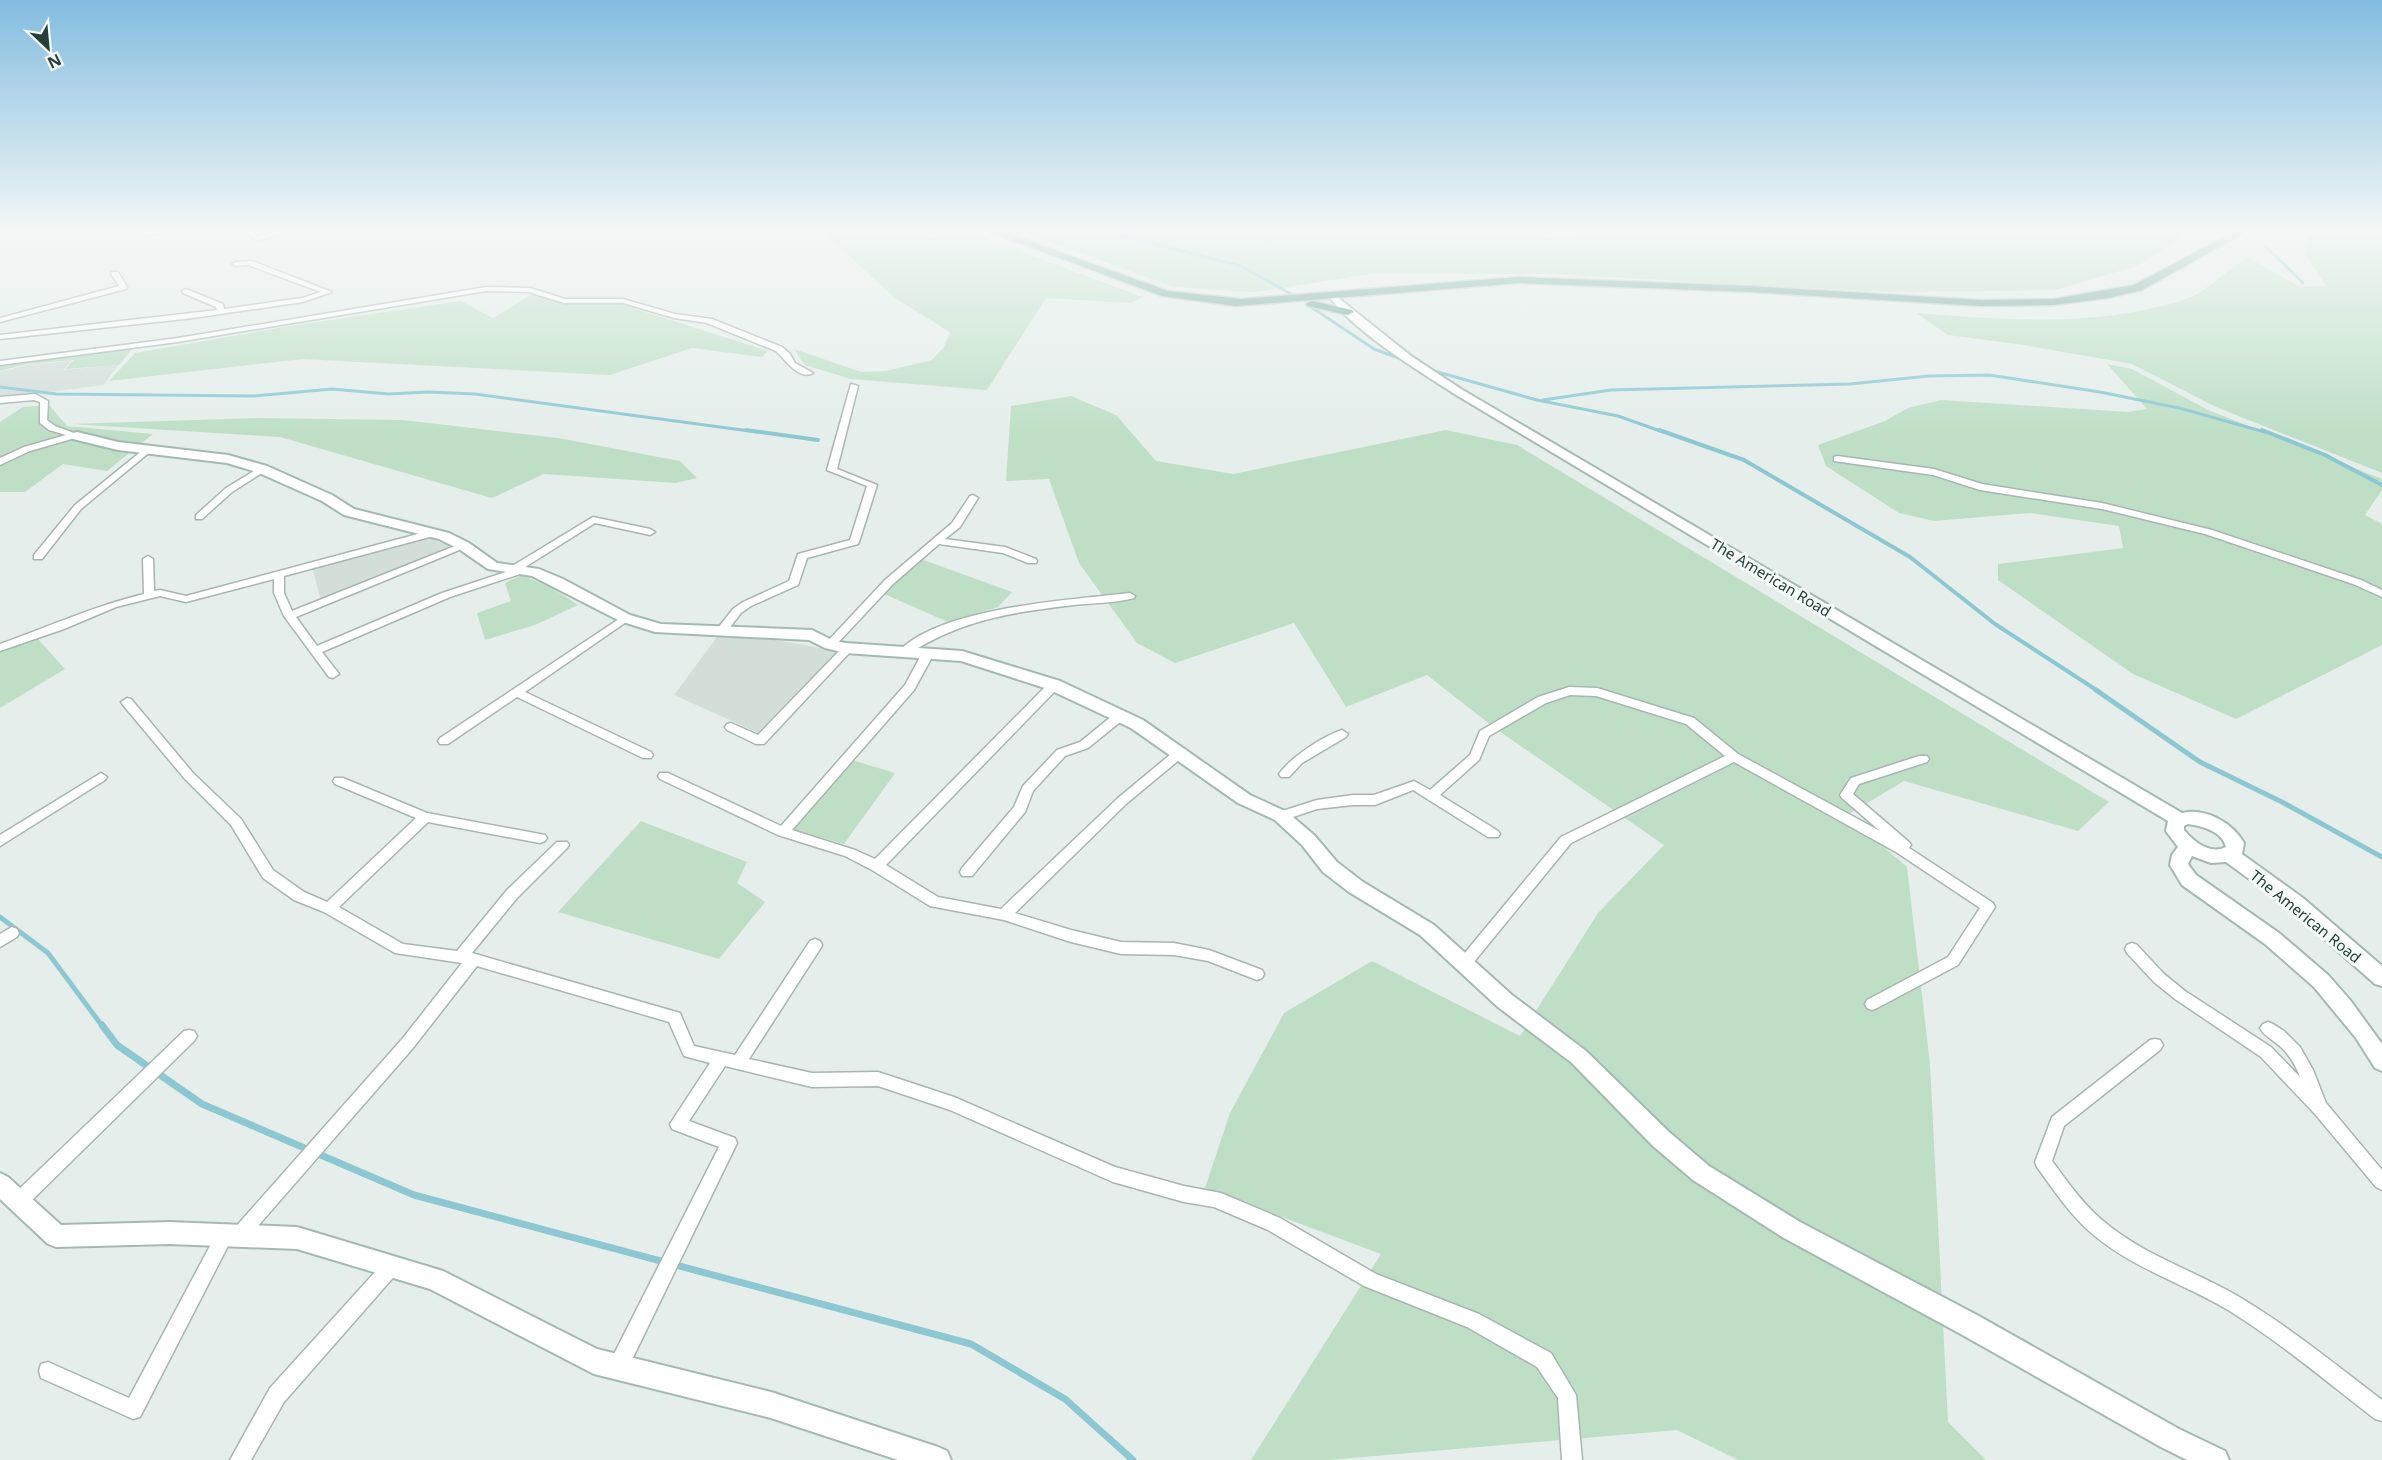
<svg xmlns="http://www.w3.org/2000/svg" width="2382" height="1460" font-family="'Noto Sans',sans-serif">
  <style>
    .built { fill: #d3ded9 }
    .green { fill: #bedfc6 }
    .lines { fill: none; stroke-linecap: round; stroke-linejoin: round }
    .stream-far3 { stroke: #8dc8d2; stroke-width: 3 }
    .stream-far2 { stroke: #8dc8d2; stroke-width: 4 }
    .stream-far1 { stroke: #8dc8d2; stroke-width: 5 }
    .stream { stroke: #8dc8d2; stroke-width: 7 }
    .street-casing { stroke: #a7b6b1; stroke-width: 3 }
    .secondary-casing { stroke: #a3bab1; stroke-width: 4 }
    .primary-casing { stroke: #c2cac7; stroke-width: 3 }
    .street { fill: #fff; fill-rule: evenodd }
    .secondary { fill: #fff; fill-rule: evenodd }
    .primary { fill: #69a394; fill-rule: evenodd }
    .labels { text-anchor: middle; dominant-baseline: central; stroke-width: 6; stroke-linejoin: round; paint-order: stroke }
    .street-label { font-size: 15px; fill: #244038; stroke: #f5faf8 }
  </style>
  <rect width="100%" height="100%" fill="#e5eeea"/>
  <!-- built -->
  <path class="built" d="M71,361l-8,9 55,-5 -14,20 -104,13v-26l27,-7z
    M424,537l30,10 -133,53 -9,-32z
    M717,637l48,1 73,13 -77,83 -87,-39z"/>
  <!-- green -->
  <path class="green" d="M822,231h71l46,8 21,-8h7l175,66 -11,6 -85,-5 -59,92 -136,-11 -46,-14 -11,-16 67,23 25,-1 46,-11 12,-13 6,-15 -55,-34z
    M1020,231h479l63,9 63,-9h567l-55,35 -82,24 -166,2 -342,-18h-175l-118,18 -80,-5z
    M2348,231h34v242l-166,-66 -84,-43 -108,-19 -76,-10 -32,-22c90,7 186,15 273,-15 18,-7 40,-31 60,-40l51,29 26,-1 -20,-31 3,-20z
    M531,295l89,9 148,47 -6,6 -70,-9 -82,27 -308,-16 -193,22 26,-28 155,-27 171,-25 32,17z
    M134,347l-15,18 -54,4 9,-9 -47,4 -27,7v-6z
    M2107,364l25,5 76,41 174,69v11l-17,25 17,9v121l-146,74 -103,-45 -135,-94v-16l125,-16 -4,-22 -89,-13 -96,8 -35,-8 -73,-47 -8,-21 67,-24 23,-13 33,-8 186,12 20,-3z
    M1071,396l45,19 40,46 77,13 213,-44 71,15 592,357 -31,29 -174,-50 -57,34 60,52 23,197 18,358 38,38h-248l-61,-30 -349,30h-77l130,-206 -176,-66 25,-75 54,-100 88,-52 148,75 78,-123 66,-68 -168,-116 -69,-54 -81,32 -52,-84 -119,40 -38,-20 -58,-80 -30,-84 -43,2 5,-75z
    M49,405l18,21 86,8 -46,37 -44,-7 -38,28h-25v-70l23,-15z
    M258,418l145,2 155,18 122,23 17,17 -21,5 -132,-9 -52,24 -212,-61 -209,-13z
    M921,559l91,33 -14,15 -50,15 -64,-28z
    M522,575l30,13 26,17 -43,20 -50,15 -8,-27 34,-12 -6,-18z
    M37,638l28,31 -65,39v-56z
    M852,760l43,13 -51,71 -52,-15z
    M641,821l106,41 -10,21 28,19 -46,57 -161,-47z"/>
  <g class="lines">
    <!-- stream-far3 -->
    <path class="stream-far3" d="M1104,231l137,35 54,30
      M2266,247l37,36
      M1308,305l66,44 27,10
      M1434,371l103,29 81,16 45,16
      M0,387l56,7 198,2 78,-7 57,5 39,-2 47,2 282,38
      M1543,400l68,-10 239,-6 79,-8 60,-1 111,17 79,16 86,24"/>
    <!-- stream-far2 -->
    <path class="stream-far2" d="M746,430l72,10
      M1659,430l85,30 166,97 85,67 103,67
      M2262,430l63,25 57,30"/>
    <!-- stream-far1 -->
    <path class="stream-far1" d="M2096,690l104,72 82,40 100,55
      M0,917l48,36 55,74"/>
    <!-- stream -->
    <path class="stream" d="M102,1025l15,20 85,59 212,91 557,149 94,55 68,61"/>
    <!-- street casing -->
    <g class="street-casing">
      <path id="street" d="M134,231h38l-26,5z
        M245,231h7l5,6 24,-6h10l-35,10z
        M252,261l80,31 -29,10 -110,16 -193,21v-4l217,-25 -1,-3 -33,-14 -1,-2 4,-2 37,15 1,5 78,-11 19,-6 -73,-27 -12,1 -4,-2 4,-2z
        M112,272h6l9,15 -1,2 -126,33v-4l119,-32 -8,-12z
        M486,287l44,1 35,11h58l52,15 37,5 70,28 8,7 5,9 18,10c-14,8 -28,-14 -37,-22l-69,-28 -33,-5 -51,-15h-59l-35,-11 -43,-1 -308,51 -178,23v-4l178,-23z
        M851,384l7,2 -21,83 40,16 -18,57 -1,2 -51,14 -9,27 -47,21 -10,7 -17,22h-8l-2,-2 19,-24 10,-7 46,-21 9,-27 52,-14 17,-54 -40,-16z
        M35,394l13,7 -1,19 8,6 27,10 -52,15 -30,14v-7l24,-11 42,-12 -17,-5 -9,-7v-21l-6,-2 -34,3v-6z
        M148,446l5,3 -2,2 -70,58 -39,50h-8v-4l41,-50z
        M1837,456l97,13 48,15 120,19 110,27 149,50 21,10v7l-29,-13 -148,-50 -103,-25 -122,-19 -47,-15 -99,-14v-4z
        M262,466l3,1v4l-33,21 -30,27h-6v-4l30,-27z
        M973,495l5,3 -18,29 -15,12 60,8 31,12 1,2 -1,2h-8l-25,-10 -64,-9 -46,40 -59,63h-8l-2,-2 2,-2 59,-63 67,-57 18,-27z
        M593,517l57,12 5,3 -5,3 -55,-12 -73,46 2,2 -1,2 -73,24 -128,55 17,22 -6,4 -4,-1 -45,-61 -10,-23v-14l-88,23 -26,-6 -44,11 -52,22 -64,22v-7c48,-17 94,-38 144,-50l-1,-35 5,-3 5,3 1,32 6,-1 26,6 243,-65 4,-1 5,3 -1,2 -153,41v17l8,18 168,-67 4,-1 5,3 -173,71 21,29 125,-53 67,-22v-3z
        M1130,593l5,3 -1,2c-20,5 -40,5 -60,7 -62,7 -114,15 -167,50l-4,2 -6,-4c41,-46 174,-53 233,-60z
        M625,615l4,1 1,2 -1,2 -104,72 126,60 2,3 -2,3h-8l-126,-61 -69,47h-8l-2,-3 2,-3z
        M848,645l4,1 2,2 -2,2 -88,94h-8l-29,-14 -2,-3 2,-3 4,-1 27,12 86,-89z
        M924,649l4,2 3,8 -17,31 -122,140 63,20 20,9 175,-177h8l2,3 -2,3 -172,177 52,32 63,12 117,-111 59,-49h8l2,3 -2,3 -59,49 -111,109 56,17 50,12 53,1 35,7 53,20 2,4 -2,4 -5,2 -49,-19 -34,-6 -53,-1 -50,-12 -67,-22 -74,-14 -58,-36 -27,-14 -67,-21 -118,-56 -2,-3 2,-3h8l113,53 124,-141 14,-26 -1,-6z
        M1569,687l28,1 97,30 44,36 142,77 -38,-33 -2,-3 11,-17 68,-22h8l2,3 -2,3 -68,22 -6,10 56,48 2,3 -2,3 84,55 2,4 -37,58 -81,43 -5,2 -5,-2 -2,-4 2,-4 81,-43 32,-49 -84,-56 -162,-90 -163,81 -102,125 -5,2 -5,-2 -2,-4 2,-4 102,-123 164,-81 -39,-32 -90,-28 -26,-1 -24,8 -57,33 -10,24 -39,35 58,36 2,3 -2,3h-10l-75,-47 -38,15h-22l-36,4 -36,12 -5,-2 -1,-3 1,-3 41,-13 36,-5h21l40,-14 16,9 40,-35 10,-24 58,-34z
        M127,698l4,1 62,74 48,46 32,51 31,22 23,10 89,-84 -81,-34 -2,-3 2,-3h8l84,35 118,22 2,3 -2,3 -5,2 -112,-21 -89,85 64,37 54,7 50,-61 50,-48h10l2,3 -2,3 -50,50 -45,55 208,60 14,33 41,9 75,-114 5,-2 5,2 2,4 -2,4 -71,110 63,14 66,-1 76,25 161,70 69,19 37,7 59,25 96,56 103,40 72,39 25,42 6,65h-20l-4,-62 -21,-31 -70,-40 -103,-41 -96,-56 -54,-23 -30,-5 -71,-20 -163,-72 -72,-24 -66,1 -87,-21 -36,55 46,17 2,5 -112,231 -7,2 -7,-2 -2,-7 2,-7 108,-213 -47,-18 -2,-5 40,-61 -26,-7 -15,-34 -192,-56 -64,82 -169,194 -6,2 -7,-4 -91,177 -7,2 -92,-41 -2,-7 2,-7 7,-2 81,36 90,-169 6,-2 7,4 171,-193 59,-75 -67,-10 -71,-41 -30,-12 -31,-22 -32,-53 -46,-46 -62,-74 -2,-3z
        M1121,711l6,4 -2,3 -37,30 -23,8 -32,35 -8,21 -53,64h-10l-2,-4 2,-4 52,-61 9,-21 34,-36 23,-8 37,-30z
        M1342,730l6,4 -2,3 -44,26 -13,14h-8l-2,-3c11,-16 44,-38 63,-44z
        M101,773l6,4 -2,3 -105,66v-11z
        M12,927l5,2 2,4 -2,4 -17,10v-13z
        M2132,943l5,2 27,29 21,17 86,56 29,30c-4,-11 -10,-21 -18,-29 -7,-7 -17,-11 -22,-20l3,-4 5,-2 5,2 11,7 16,16 13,23 13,33 56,67v20l-6,-3 -61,-73 -54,-57 -86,-58 -21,-17 -27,-29 -2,-4 2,-4z
        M189,1030l5,1 3,5 -3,5 -169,166 -6,2 -6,-2 -2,-6 2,-6 171,-164z
        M2155,1039l5,1 3,5 -3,5 -96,76 -12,35c15,20 30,42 50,59 40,35 94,51 139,78 50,30 95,67 141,102v21l-7,-2c-48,-37 -95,-77 -147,-109 -45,-27 -99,-43 -139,-79 -20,-18 -36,-42 -52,-64l-2,-5 17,-45 98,-77z
        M392,1258l6,2 3,6 -3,6 -114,130 -33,58h-21l40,-72 116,-128z"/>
    </g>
    <!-- secondary casing -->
    <g class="secondary-casing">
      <path id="secondary" d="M1336,296l75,60 50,33 721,424c23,-6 51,10 62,30l-2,11 61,44 79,68v20l-7,-2 -86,-76 -63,-46 -15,1 -19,-7 -4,8 8,11 83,58 49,42 22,25 32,44v27l-7,-3 -19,-30 -42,-51 -49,-43 -83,-59 -12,-20 2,-10 6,-8 -12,-16 2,-10 -715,-428c-37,-24 -95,-59 -122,-94zM2188,824c14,2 34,7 38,23 -16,8 -32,-5 -42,-17v-4z
        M77,432l41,10 110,13 39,11 65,29 22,14 95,24 20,10 28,20 42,6 24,10 67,36 31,9 151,6 22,11 12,2 116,8 98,30 83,39 107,75 37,17 27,23 23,27 26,20 71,43 78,70 74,56 83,81 40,34 91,56 177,93 202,114 46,22 4,9h-42l-26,-13 -202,-114 -175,-95 -91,-58 -40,-34 -81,-83 -74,-56 -78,-72 -71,-43 -26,-20 -21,-27 -27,-25 -37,-17 -107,-75 -83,-39 -87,-28 -115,-8 -21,-5 -16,-8 -154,-8 -35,-11 -88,-45 -44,-7 -29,-20 -20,-10 -95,-24 -22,-14 -65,-29 -30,-9 -109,-13 -45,-11 -2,-3 2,-3z
        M0,1173l8,4 53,48 109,-3 127,5 146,44 154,78 174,43 167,55 9,4 4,9h-53l-127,-42 -177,-44 -164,-85 -133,-40 -127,-5 -114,3 -8,-3 -48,-45z"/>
    </g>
    <!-- primary casing -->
    <g class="primary-casing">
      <path id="primary" d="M987,231h14l167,60 73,8 278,-22 231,9 231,14 73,-1 80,-14 101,-54h12l-105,59 -34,8 -54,7 -73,1 -231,-14 -231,-9 -283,23 -74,-10z
        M1312,301l40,9 2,2 -6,3 -40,-9 -2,-2z"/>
    </g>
    <!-- street -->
    <use href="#street" class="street"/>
    <!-- secondary -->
    <use href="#secondary" class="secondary"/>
    <!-- primary -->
    <use href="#primary" class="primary"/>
  </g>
  <!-- sky -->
  <linearGradient id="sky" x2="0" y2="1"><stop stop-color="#83bcdf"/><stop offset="0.53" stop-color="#f3f7f6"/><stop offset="1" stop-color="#f3f7f6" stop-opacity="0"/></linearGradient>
  <rect width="2382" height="435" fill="url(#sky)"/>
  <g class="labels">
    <!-- street labels -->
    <g class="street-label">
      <text transform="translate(1771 577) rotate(31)">The American Road</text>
      <text transform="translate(2306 916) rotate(39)">The American Road</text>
    </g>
  </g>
  <!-- north arrow -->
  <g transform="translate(48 48) rotate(154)" stroke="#f5faf8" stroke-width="4.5" paint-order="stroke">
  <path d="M0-4.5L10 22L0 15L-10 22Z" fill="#244038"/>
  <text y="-9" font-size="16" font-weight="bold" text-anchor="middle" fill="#244038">N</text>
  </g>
</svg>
